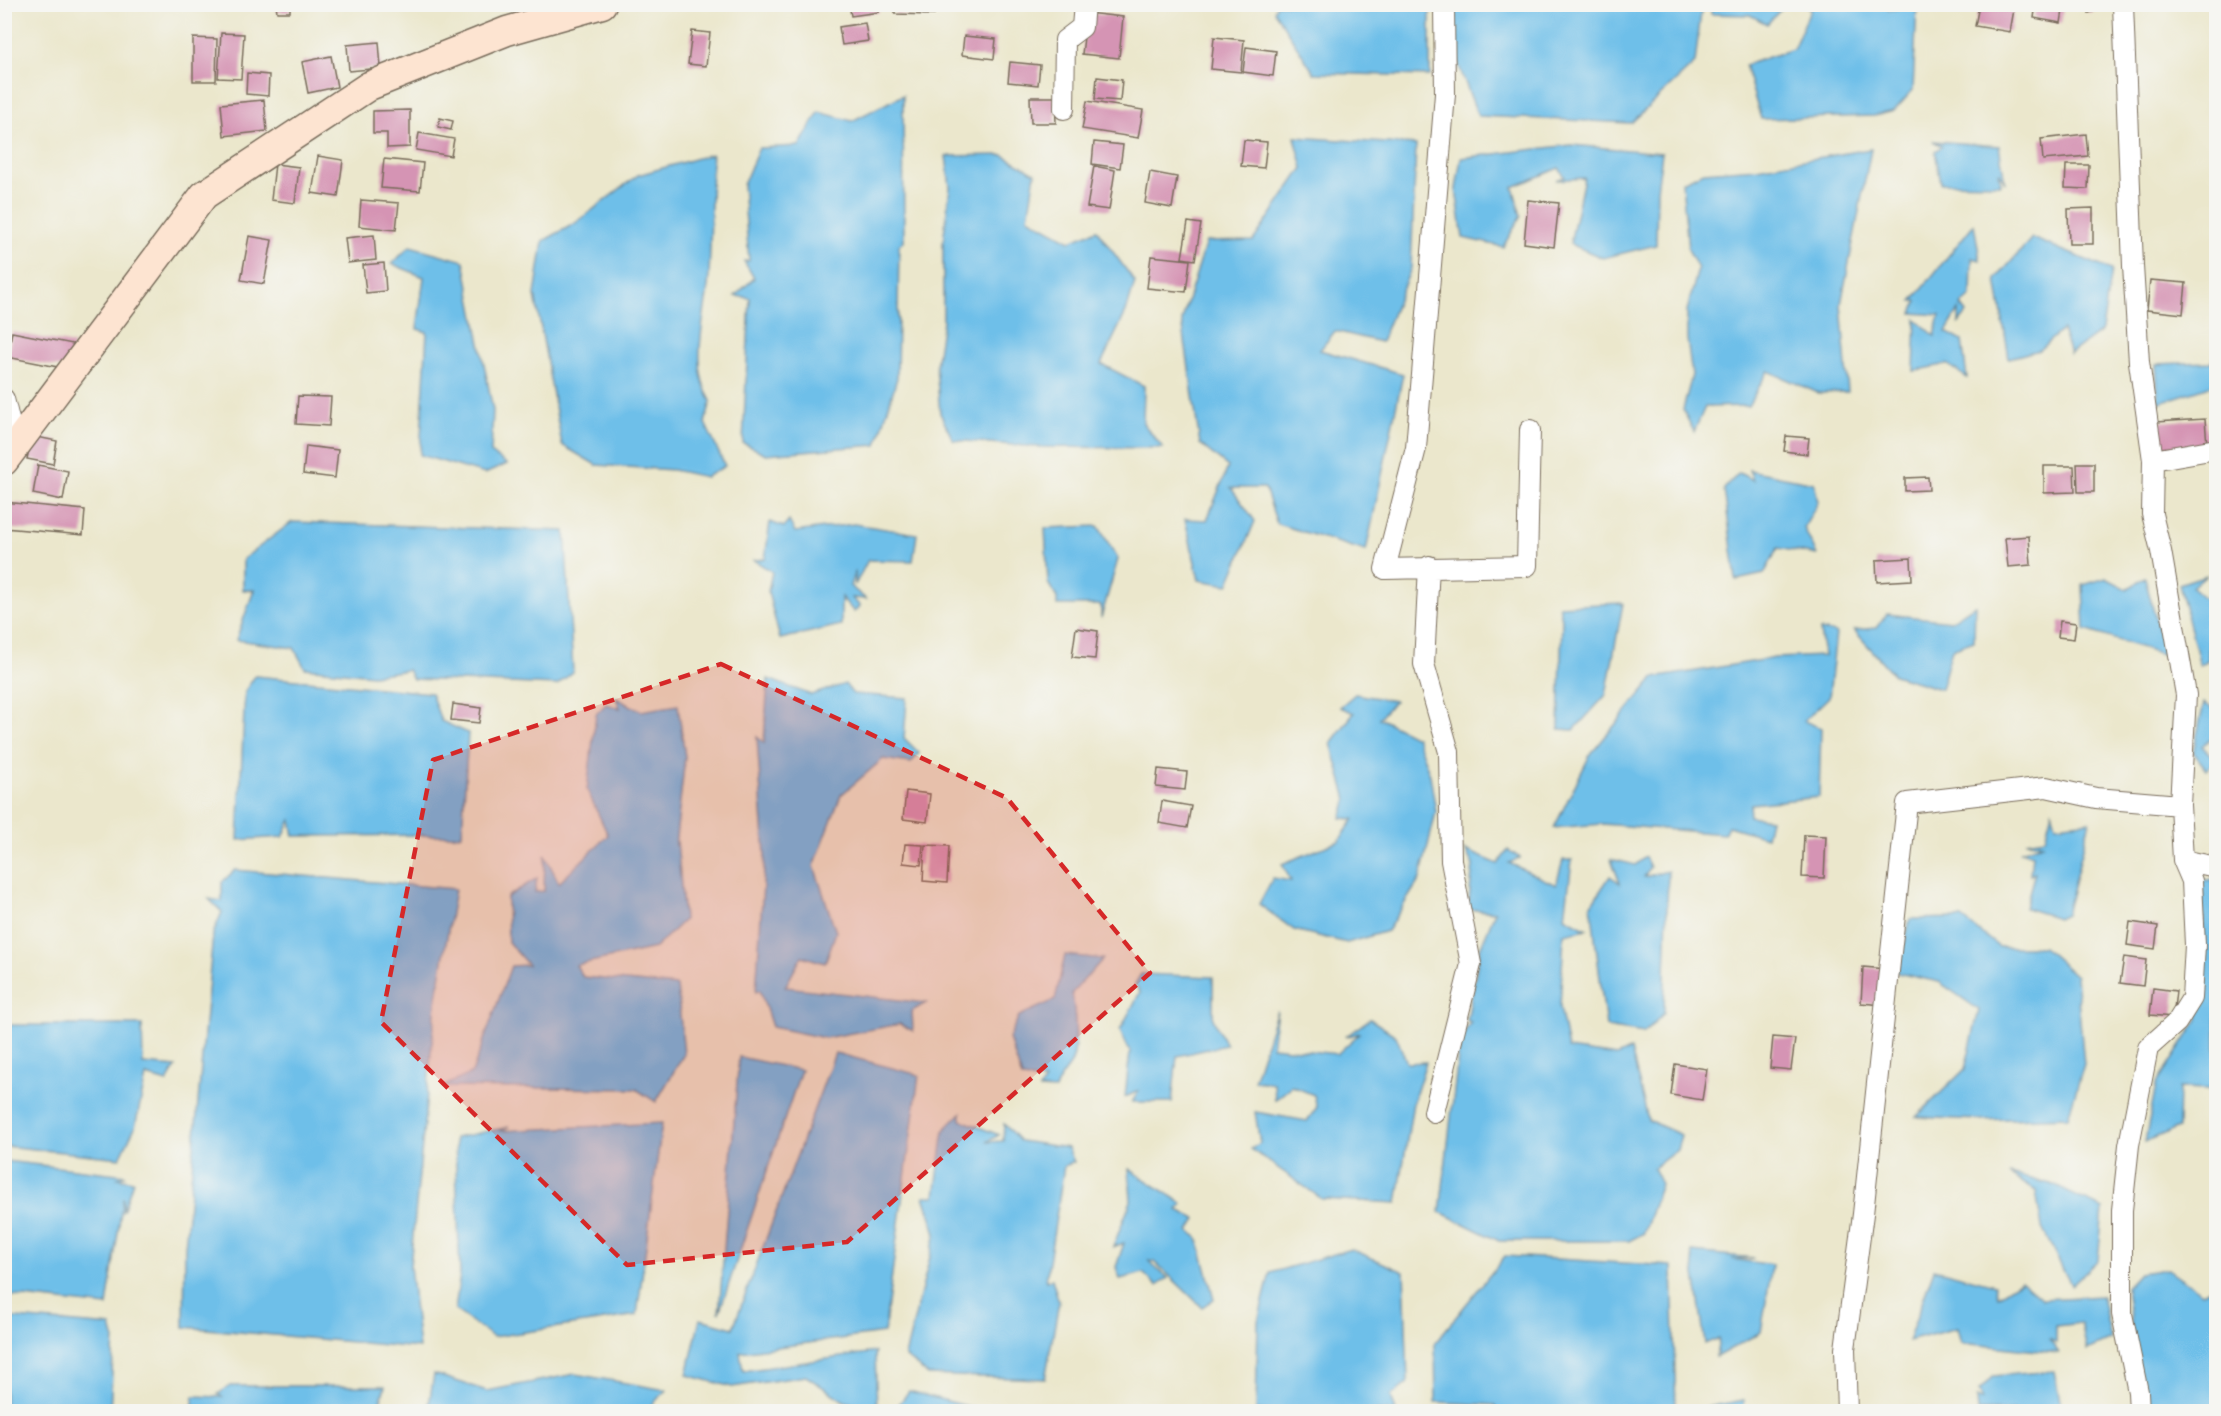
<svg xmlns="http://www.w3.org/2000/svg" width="2221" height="1416" font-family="'Libre Caslon Text',serif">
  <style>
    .water { fill: #6ebfe9; stroke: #547484; stroke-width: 1.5 }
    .building { fill: #d594b4 }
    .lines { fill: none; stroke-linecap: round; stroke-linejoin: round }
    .street-casing { stroke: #796c5b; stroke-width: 22 }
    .secondary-casing { stroke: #796c5b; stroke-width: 31 }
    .street { stroke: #fff; stroke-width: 20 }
    .secondary { stroke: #fde4d1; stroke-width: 28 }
    .marked { fill: #d62828; fill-opacity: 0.2; stroke: #d62828; stroke-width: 4.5; stroke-dasharray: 12 8; stroke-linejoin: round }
  </style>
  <rect width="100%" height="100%" fill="#f6f6f2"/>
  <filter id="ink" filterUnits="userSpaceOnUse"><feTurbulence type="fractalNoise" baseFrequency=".0167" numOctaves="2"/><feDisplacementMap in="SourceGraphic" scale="12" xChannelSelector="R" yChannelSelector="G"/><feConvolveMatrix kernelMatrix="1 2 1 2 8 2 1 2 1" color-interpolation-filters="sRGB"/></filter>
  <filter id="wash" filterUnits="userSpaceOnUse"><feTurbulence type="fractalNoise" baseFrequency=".008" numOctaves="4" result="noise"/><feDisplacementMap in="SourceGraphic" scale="24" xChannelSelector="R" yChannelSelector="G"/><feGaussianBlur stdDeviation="1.35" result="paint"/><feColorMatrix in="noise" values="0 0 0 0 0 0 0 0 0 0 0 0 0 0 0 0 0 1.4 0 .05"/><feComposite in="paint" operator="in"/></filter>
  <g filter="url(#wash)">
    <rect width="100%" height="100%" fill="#ebe7cc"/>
    <!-- water -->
    <path class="water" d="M1277,4l153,1v71l-116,-3 -40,-62z
      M1702,4l-7,59 -64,60 -153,-7 -27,-71 2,-40z
      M1712,5v-1l73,1 -18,19 -17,-9 -39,-1z
      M1806,5h80l2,5 10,-1 1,-4h18l-4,85 -19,21 -20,5 -113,3 -16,-54 48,-16 18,-40z
      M903,95l1,146 -5,4 -2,133 -20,67 -111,9 -23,-11 7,-145 -15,-2 19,-18 -10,-17h5l-6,-76 16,-37 40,-2 20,-34 33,9z
      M1295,137l121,8 -5,123 -30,74 -46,-11 -15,19 83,24 -37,177 -89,-27 -12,-36h-34l24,33 -27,64 -29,-5 -14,-61 22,1 21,-53 -28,-23 -18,-124 24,-78 47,-1 50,-73z
      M1933,141l66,5 6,36 -6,-10 2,12 -60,-1 -6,-32 7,-5z
      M1571,145l91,8 -5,37 -1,55 -53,13 -33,-14 14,-66 -28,2 9,-3 -6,-9 -46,19 8,29 -18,31 -40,-9 -7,-49 5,-31z
      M1871,149l-30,155 7,88 -30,1 -50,-22 -20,35 -43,1 -11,25 -11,-22 9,-35 -5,-36v-28l11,-42 -10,-20 -6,-67 22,-10 53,-4z
      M712,154c-1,40 -1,80 -3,121 -2,40 -21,89 2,126l-6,22 20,43 -19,11 -33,-7 -77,-5 -34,-20 -27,-150 8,-54 31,-17 64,-49z
      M1003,155l32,18 -7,45 42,23 27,-11 38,52 -9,30 -25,52 43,22 -1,37 20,25 -124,-1 -86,-7 -13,-27 -4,-47 7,-45v-79l7,-55 -4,-31z
      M1974,224l6,36 -8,-2 -1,38 -10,9 6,8 -8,10v-13l-13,22 16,9 5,37 -20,-14 -33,7 2,-52 19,17 5,-21 -28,-2 5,-12h-5z
      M2032,238l79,32 -9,60 -32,24 -8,-24 -23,20 -30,8 -13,-79z
      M410,246l54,15 29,149 -2,43 16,11 -22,10 -65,-19 7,-123 -10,-3 7,-52 -32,-13z
      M2216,348v36l-58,19 -2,-39 56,-2z
      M1749,470l65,13 4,19 -14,26 13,27 -39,-7 -14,26 -28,6 -12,-91 15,-16 14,7z
      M789,521l6,11 59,-8 63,10 -4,27 -45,-1 -13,25v-14l-5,15 16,13 -14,-1 8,8 -6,6 -13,-15v28l-61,14 -12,-47 4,-20 -18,-12 11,-1 5,-37 14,5z
      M292,522l273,9 8,141 -16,13 -144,-6 -5,-9 -35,5 -68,-7 -11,-20 -58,-8 18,-50h-11v-31z
      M1098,526l20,33 -17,59v-13h-44v-7l-9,-15 -3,-55z
      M2206,575l-14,12 19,17 -3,56 -8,5 -21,-81z
      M2106,578l21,11 18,-11 20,77 -80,-25 -2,-45z
      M1623,603l-17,92 -32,35 -15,-1 3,-110 -3,-13z
      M1975,605l-1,36 -22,8 -11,40 -47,-14 -40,-45 22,-2 11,-14 64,7z
      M1820,630l16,3 -7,64 -25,24 17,7 -2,69 -68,7 -2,12 21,3 -4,18 -38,-11 -4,8 -122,-10 -48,4 36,-73 64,-77 121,-20 49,-2z
      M255,676l176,17 10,28 27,12 -6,102 -168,1 -3,-16 -8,17 -45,3 7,-149z
      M768,679l43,16 34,-11 8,10 54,4 -3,40 15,15 -8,10 -28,-4 -42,36 -27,71 22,66 -11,31 -23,-7 -17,31 141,16 -14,8 1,20 -13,-7 -75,14 -53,-11 -12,-37 -4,2 9,-137 -8,-118 7,6z
      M1355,694l40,7 -16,17 37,19 14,38 6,37 -16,67 -33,52 -40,12 -53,-13 -35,-26 14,-26 18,3 -9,-17 57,-23 15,-22 -13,-1 6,-19 -16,-56 23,-30 -14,-6z
      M616,698l25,13 37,-6 7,52 -10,89 2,-5 7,79 -29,28 -79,17 7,12 94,9 7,68 -28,48 -20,-13 -194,-2 30,-14 39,-107 17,-1 -20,-23 -1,-45 30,-19 -2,14 9,-1 1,-36 14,28 49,-48 -21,-45 9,-76 10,-10 14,4z
      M2204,703l12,8v24l-14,11 13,13 -8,11 -14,-18z
      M2052,811l4,14 34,-4 -24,93 -8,4 -33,-10 10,-36 -5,2 2,-19 -11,-4 21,-7 -16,-3 19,-3z
      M1465,850l33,14 10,-14 12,8 -11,5 47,22 7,-25h9l-7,57 22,12 -23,5 -4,73 8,42 49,7 14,-7 17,71 33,15 -4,15 -24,18 8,16 -17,49 -15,8h-130l-59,-29 20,-173 11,-17 -4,-1 13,-72 15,-37 -27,-3 5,-44z
      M1645,857l5,10 -6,10 24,-6 -4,142 -20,20 -38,-6 -15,-122 19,-29 10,7 -9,-24 24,6z
      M235,870l220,19 -19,114 -26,263 9,82 -235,-21 1,-79 28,-314 9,-22 -13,-13 13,2v-19z
      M2202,880h14v213l-8,-4 -29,-1 -1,40 -33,14 11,-57 42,-66 6,-73z
      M1962,918l37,29h44l33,29 8,88 -16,53 -89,3 -63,-3 49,-48 14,-59 -40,-28 -42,-9 13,-54z
      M1065,955l38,4 -31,34c3,18 7,57 -2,72 -6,9 -12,14 -15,25l-16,-1 6,-8 -23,-3 -13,-40 10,-22 36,-16z
      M1141,974l72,3v42l13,26 -49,11 -5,46h-40l7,-11 -14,6 5,-45 -10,-22 20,-38 -5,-8z
      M1277,1010l-5,37 65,7 23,-21 -15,4 25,-18 26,17 11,27 19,-1 -13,41 -16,100 -75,-4 -71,-50 9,-6 -5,-31 52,9 10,-14 -3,-12 -22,-9 -17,14 -1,-17 -20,-2z
      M5,1025h137l1,39 33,3 -9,15 -21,-6 -11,51 -15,31 -115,-12z
      M835,1053l84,22 -35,258 -144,19 3,19 132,-19 2,59 -33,-10 -38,-25 -74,11 -45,-12 13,-56 33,9z
      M739,1057l62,13 -82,243z
      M961,1113v7l38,15 -12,7 16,-1 1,-17 16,17 48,7 6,14 -10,4 -18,115 6,-2 7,23 -14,77 -117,-4 -23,-19 31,-123 -12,-37h11l9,-66z
      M662,1123l-25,192 -144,22 -38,-27 5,-36 -5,-136 54,-11 -10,4z
      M5,1161l121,14 -8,3 15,3 -10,31v-14l-16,108 -102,-11z
      M1129,1169l54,35 -5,6 18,9 -7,12 9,7 16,61 -12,8 -47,-45 -6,-1 19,17 -11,8 -14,-13 -23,6 -4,-12 8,-24 -11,4 18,-46z
      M2009,1174l42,10 52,25 -5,51 -27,25 -29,-57 -6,-37z
      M1351,1249l53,23 4,111 -17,13 5,15h-140l2,-90 12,-48z
      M1692,1252l62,6 -22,1 40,6 -11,67 -45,25 3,-19 -14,6z
      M1505,1256l167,10 4,145 -179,1 -2,-7 -59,-3 -1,-59z
      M1934,1269l61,16 3,11 23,-15 21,18 60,-3 9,43 -24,11 -6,-27 -25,3v17l-7,-4 10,14 -98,-10 -4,-15 -49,13z
      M2168,1269l34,24 14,-7v125h-73l-17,-124 13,-14z
      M4,1317l107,9 3,11 -4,74h-105z
      M2054,1371l8,40h-84l-1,-13 6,1 -4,-8 14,-15z
      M434,1374l53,17 88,-17 91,16 -20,21h-218z
      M230,1386h155l-7,25h-186l2,-15 28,1 -4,-3z
      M909,1391l76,20h-91z
      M1744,1400v11h-42v-3z"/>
    <g id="blocks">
      <!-- building -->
      <path class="building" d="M276,4h14v8h-13z
        M849,4h29l1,8 -28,4z
        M1993,4h22l-5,28 -35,-6 4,-21 13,2z
        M2036,4h28l-3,19 -27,-5z
        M2086,4h22v2l-19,7z
        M895,5h39v10l-39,-1z
        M1087,13l36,4 -4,41 -37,-4z
        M865,23l3,18 -26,4 -3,-18z
        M692,31l18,2 -4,33 -18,-2z
        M221,33l23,1 -3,45 -23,-1z
        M964,36l32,3 -2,20 -32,-4z
        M1214,37l30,3 -3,32 -30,-3z
        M193,38l24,1 -1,42h-23z
        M379,42l2,26 -32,3 -2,-26z
        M1246,47l30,4 -3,25 -30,-4z
        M331,56l6,31 -29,6 -6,-31z
        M1010,62l30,3 -2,20 -30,-3z
        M247,73l22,2 -1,21 -22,-2z
        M1097,77l25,3 -2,21 -25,-2z
        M1030,97h25l1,26h-25z
        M264,100l3,31 -43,5 -3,-32z
        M1087,101l56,9 -5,28 -56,-9z
        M410,110v37l-23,1v-15h-14v-22z
        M440,118l13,3 -2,9 -13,-3z
        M419,133l35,6 -3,17 -35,-6z
        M2086,134l2,22 -45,4 -2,-21z
        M1244,140l23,2 -3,26 -23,-2z
        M1094,142l29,3 -3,23 -28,-4z
        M318,156l25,4 -5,37 -26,-4z
        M384,159l39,4 -3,28 -39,-3z
        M275,164l24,3 -4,36 -24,-3z
        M2066,165h23l-1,24 -23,-1z
        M1094,166l21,4 -6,40 -22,-3z
        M1150,172l27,5 -5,31 -27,-5z
        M361,200l38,3 -3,27 -37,-4z
        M1528,200l31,3 -5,44 -30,-4z
        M2093,208v36h-24l-1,-35z
        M1188,222l13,2 -6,36 -13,-2z
        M374,235l2,25 -28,3 -3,-25z
        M249,236l23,4 -8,44 -23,-4z
        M1151,256l39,4 -4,32 -39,-4z
        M384,263l2,28 -20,2 -3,-28z
        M2150,280l36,3 -3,31 -36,-4z
        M4,305l6,1 -2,16h-4z
        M12,332l61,12 -5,25 -61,-12z
        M298,396l33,1 -2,29 -33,-2z
        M2205,419l2,26 -49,3 -2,-26z
        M32,436l25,5 -4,23 -26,-5z
        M1786,436l23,2 -2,16 -23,-3z
        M306,446l32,4 -3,28 -32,-4z
        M2077,463h17v29h-16z
        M38,465l30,6 -5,29 -30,-6z
        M2044,466h30l1,26 -31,1z
        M1928,477l1,13 -24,1v-13z
        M4,502l81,8 -2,25 -79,-7z
        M2029,536l2,29 -23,2 -3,-29z
        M1911,558l1,22 -35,2 -1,-22z
        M2060,621l16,2 -2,16 -16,-2z
        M1076,628l22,3 -3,28 -23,-2z
        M453,704l28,4 -2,15 -28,-3z
        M1158,769l29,3 -2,18 -29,-3z
        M906,791l24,3 -3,28 -24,-3z
        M1162,801l29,5 -4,22 -28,-5z
        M1804,835l22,1 -2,42 -22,-1z
        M905,844l18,1 -2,20 -18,-2z
        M925,845l24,1 -2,37 -24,-2z
        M2130,922l28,4 -3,23 -28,-4z
        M2124,957l22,3 -3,26 -23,-3z
        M1863,967l23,2 -3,36 -22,-2z
        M2153,988l23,3 -3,26 -23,-2z
        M1773,1037l22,2 -4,31 -21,-2z
        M1675,1064l32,5 -5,31 -31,-5z"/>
    </g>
  </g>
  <g filter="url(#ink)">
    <use href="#blocks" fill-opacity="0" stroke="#796c5b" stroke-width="1.5"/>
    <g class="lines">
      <!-- street casing -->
      <g class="street-casing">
        <path id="street" d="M1444,4l1,90 -29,354 -31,121 142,-3 3,-136
          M2123,4l10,262 6,96 14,98 -1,54 9,37 25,144 -6,110
          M1064,109l1,-69 17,-13 2,-23
          M4,399l12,49
          M2153,460l63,-11
          M1429,566l-5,98 25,88 2,109 20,103 -37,148
          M1847,1412l-2,-63 18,-135 44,-411 139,-16 50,11 84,7 3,55 33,7
          M2139,1412l-1,-20 -16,-78v-104l7,-65 19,-97 29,-26 15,-24 3,-53 -3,-64 -9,-21"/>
      </g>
      <!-- secondary casing -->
      <g class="secondary-casing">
        <path id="secondary" d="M4,461l200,-266 165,-109 138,-55 95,-27"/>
      </g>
      <!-- street -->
      <use href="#street" class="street"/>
      <!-- secondary -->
      <use href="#secondary" class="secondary"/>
    </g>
  </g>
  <!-- marked area -->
  <path class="marked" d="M721,664l286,134 143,175 -303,269 -220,23 -246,-243 52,-262z"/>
  <!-- margin -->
  <rect width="2221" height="1416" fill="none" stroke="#f6f6f2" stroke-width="24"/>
</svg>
